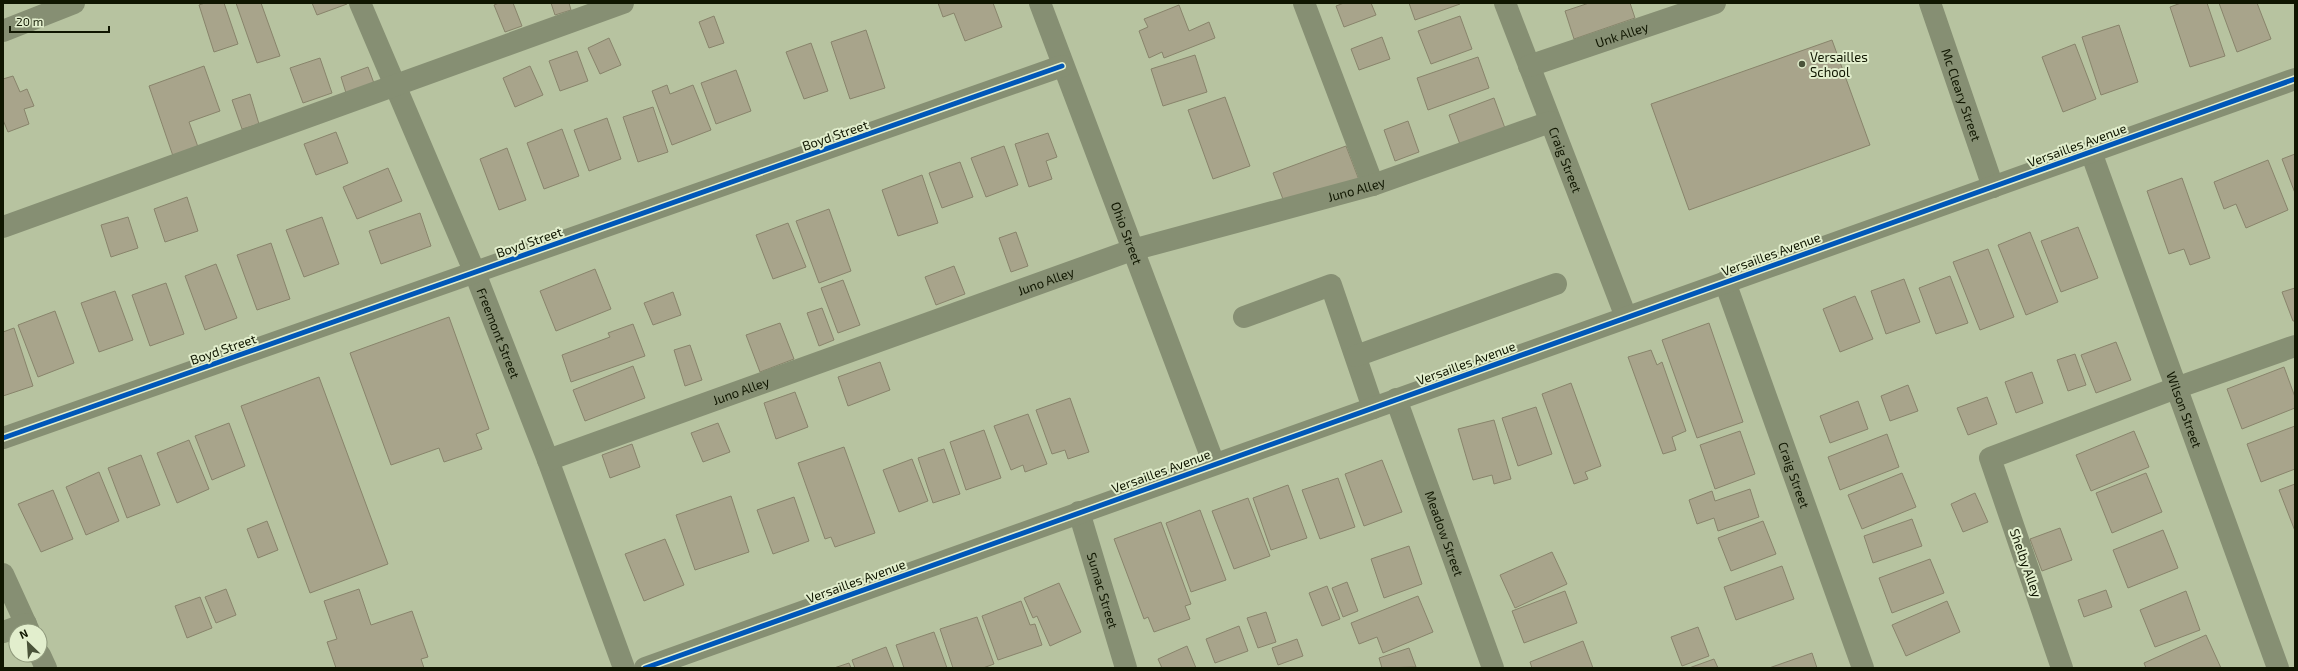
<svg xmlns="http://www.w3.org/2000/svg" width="2298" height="671" font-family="'Exo 2',sans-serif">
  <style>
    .building { fill: #a8a48b; stroke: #88846b }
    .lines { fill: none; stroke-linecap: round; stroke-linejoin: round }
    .minor { stroke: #868f73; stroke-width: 22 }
    .cycleway-casing { stroke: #e2eecd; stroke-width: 8 }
    .cycleway { stroke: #0057b8; stroke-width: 5 }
    .poi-dot { fill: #4a5339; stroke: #e2eecd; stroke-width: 1.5 }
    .labels { text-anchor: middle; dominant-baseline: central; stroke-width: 4; stroke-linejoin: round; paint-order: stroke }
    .street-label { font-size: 13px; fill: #101601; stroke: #e2eecd }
    .poi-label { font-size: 13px; fill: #101601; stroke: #e2eecd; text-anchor: start }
  </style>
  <rect width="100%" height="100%" fill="#b7c3a0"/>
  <!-- building -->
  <path class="building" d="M205,3h19l14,41 -24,8 -15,-47z
    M236,3h25l19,53 -23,7z
    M312,3h35v1l-30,11z
    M499,3h14l9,23 -17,6 -11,-27z
    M551,3h18l2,7 -16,5z
    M938,3h55l9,24 -37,14 -11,-28 -11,4z
    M1344,3h27l5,12 -32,12 -8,-21z
    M1409,3h51v1l-45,16z
    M1589,3h41l5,15 -61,21 -9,-28z
    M2181,3h26l18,53 -35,11 -20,-60z
    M2219,3h38l14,36 -34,13z
    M1179,5l10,26 20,-9 6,16 -51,20 -2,-6 -13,6 -10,-27 9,-4 -4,-8z
    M714,16l10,27 -15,5 -10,-26z
    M1460,16l12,33 -41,15 -13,-33z
    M2119,25l19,57 -37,13 -19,-58z
    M866,30l19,58 -35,11 -19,-57z
    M1382,37l8,22 -31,11 -8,-21z
    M609,38l12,27 -21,9 -12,-26z
    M1832,40l38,105 -181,65 -38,-106z
    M811,43l17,48 -24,8 -18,-47z
    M2075,44l21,55 -33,13 -21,-55z
    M577,51l11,30 -28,10 -11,-30z
    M1195,55l12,37 -44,14 -12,-37z
    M1478,57l11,31 -61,22 -11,-32z
    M320,58l12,35 -29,10 -13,-35z
    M204,66l16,45 -31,11 9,25 -25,9 -24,-70z
    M530,66l13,29 -28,12 -12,-29z
    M368,67l7,19 -28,10 -6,-19z
    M736,70l15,41 -35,13 -15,-41z
    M13,76l7,16 7,-3 7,17 -10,3 5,15 -21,8 -5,-12v-41z
    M667,85l3,9 23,-9 18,45 -39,15 -20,-54z
    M250,94l9,30 -17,5 -10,-29z
    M1225,97l25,69 -37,13 -25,-69z
    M1494,98l12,33 -45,16 -12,-32z
    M653,107l15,45 -30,10 -15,-45z
    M607,118l14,41 -32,12 -15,-41z
    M1408,121l11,31 -24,9 -11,-31z
    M562,129l17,47 -35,13 -17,-46z
    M336,132l12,31 -32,12 -12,-31z
    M1048,133l9,24 -11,4 6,18 -23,8 -14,-43z
    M1004,146l14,39 -32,12 -15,-39z
    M1346,146l13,34 -73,27 -13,-34z
    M507,148l19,52 -27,10 -19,-51z
    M2295,154v39l-13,-34z
    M2268,160l20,50 -42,18 -10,-24 -12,5 -10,-27z
    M960,162l13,35 -31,11 -13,-35z
    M388,168l14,33 -45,18 -14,-32z
    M922,175l16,48 -40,13 -16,-46z
    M2182,178l28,80 -20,7 -6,-16 -15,5 -22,-63z
    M187,197l11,34 -33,11 -11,-33z
    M829,209l22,62 -32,12 -23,-62z
    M420,213l11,33 -50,18 -12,-33z
    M128,217l10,31 -27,9 -10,-32z
    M322,217l17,47 -35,13 -18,-47z
    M788,223l18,44 -33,12 -17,-44z
    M2078,227l20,51 -37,14 -20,-51z
    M1016,232l12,34 -17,6 -12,-34z
    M2030,232l28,70 -32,13 -28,-70z
    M271,243l19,56 -33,11 -20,-55z
    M1988,249l26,68 -34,13 -27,-68z
    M216,264l21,54 -32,12 -20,-54z
    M954,266l11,28 -29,11 -11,-28z
    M595,269l16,40 -55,22 -16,-40z
    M1950,276l18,47 -32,11 -17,-46z
    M1904,279l16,43 -34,12 -15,-43z
    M843,280l17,45 -22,8 -17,-45z
    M166,283l18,51 -34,12 -18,-51z
    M2295,288v33h-2l-11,-29z
    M115,291l18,49 -34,12 -18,-49z
    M673,292l8,23 -28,10 -9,-22z
    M1855,296l18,43 -33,13 -17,-43z
    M822,308l12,32 -15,6 -12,-33z
    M55,311l19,52 -36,14 -20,-52z
    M449,317l40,112 -13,5 6,15 -38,13 -5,-14 -48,17 -41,-112z
    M780,323l14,36 -34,13 -14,-37z
    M1709,323l34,99 -46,16 -35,-98z
    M633,324l12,32 -74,26 -9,-27 48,-18 -2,-4z
    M14,328l19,58 -30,10v-64z
    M2116,342l15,38 -35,13 -15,-38z
    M690,345l12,35 -17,6 -11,-36z
    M1651,350l6,15 5,-3 24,69 -14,6 4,13 -13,4 -35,-97z
    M2075,354l11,31 -18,6 -11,-31z
    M880,362l10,28 -42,16 -10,-29z
    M633,366l12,32 -60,23 -12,-31z
    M2284,367l11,30v11l-53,21 -15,-40z
    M2032,372l11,31 -27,10 -11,-31z
    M319,377l69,187 -78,29 -69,-187z
    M1571,383l30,83 -16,6 3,7 -14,5 -32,-90z
    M1908,385l10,26 -28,10 -9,-25z
    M795,392l13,35 -32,12 -12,-36z
    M1987,397l10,27 -29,11 -11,-27z
    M1070,398l19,54 -21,7 -3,-9 -13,4 -16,-44z
    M1858,401l10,28 -38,14 -10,-27z
    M1536,407l16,47 -34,12 -16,-48z
    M1028,414l19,50 -22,8 -2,-7 -12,5 -17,-44z
    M1494,420l17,59 -17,5 -2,-9 -19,5 -15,-51z
    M229,423l16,43 -33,14 -17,-44z
    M718,423l12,29 -27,10 -12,-29z
    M2295,426v43l-34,13 -14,-38z
    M984,430l17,48 -35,12 -16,-48z
    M1740,431l15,43 -40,15 -15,-44z
    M2134,431l15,36 -58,24 -15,-36z
    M1887,434l12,33 -59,23 -12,-33z
    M189,440l20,49 -32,14 -20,-50z
    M632,444l8,23 -30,11 -8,-23z
    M844,447l31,86 -40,14 -4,-10 -6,2 -27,-76z
    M944,449l16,45 -27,9 -15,-45z
    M141,455l19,50 -33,13 -19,-50z
    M912,459l16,42 -29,11 -16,-42z
    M1382,460l20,52 -38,14 -19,-52z
    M99,472l20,49 -33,14 -20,-48z
    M1902,473l14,34 -54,22 -14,-34z
    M2146,473l16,39 -50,21 -16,-40z
    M1338,478l17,49 -35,12 -18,-49z
    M2295,484v47l-16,-41z
    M1288,485l19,53 -36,12 -18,-52z
    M1750,489l9,28 -41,14 -4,-13 -17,6 -8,-24 23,-9 3,10z
    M53,490l20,49 -32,13 -23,-48z
    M1975,493l13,29 -25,10 -12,-28z
    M731,496l18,56 -54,18 -19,-55z
    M794,497l15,44 -36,13 -16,-44z
    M1248,498l22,58 -36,13 -22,-58z
    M1200,510l26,70 -35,12 -25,-69z
    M1912,519l10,27 -49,17 -9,-27z
    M267,521l11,29 -20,8 -11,-29z
    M1763,521l13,33 -45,17 -13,-33z
    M1161,522l30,82 -6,2 5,13 -36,13 -6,-15 -4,2 -30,-80z
    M2060,528l12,32 -30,11 -12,-32z
    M2163,530l15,38 -50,20 -15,-38z
    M665,539l19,46 -40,16 -19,-47z
    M1409,546l13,38 -38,14 -13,-39z
    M1552,552l15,32 -52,24 -15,-33z
    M1930,559l14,34 -52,20 -13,-35z
    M1782,566l12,33 -58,21 -12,-33z
    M1347,582l11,29 -15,6 -11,-29z
    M1059,583l22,49 -31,14 -13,-30 -4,2 -9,-20z
    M1327,586l13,33 -18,7 -13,-33z
    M226,589l10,26 -20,8 -11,-26z
    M359,589l12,36 41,-14 16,46 -7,2 3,9h-88l-9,-26 10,-3 -13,-38z
    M2106,590l6,17 -28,10 -6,-17z
    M1565,591l12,32 -53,20 -12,-32z
    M2186,591l14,39 -45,17 -15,-37z
    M1418,596l15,36 -50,21 -6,-16 -18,7 -8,-21z
    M200,597l12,31 -25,10 -12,-32z
    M1021,601l9,24 5,-1 7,21 -44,15 -16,-44z
    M1947,601l13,31 -54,24 -14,-31z
    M1266,612l10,30 -18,6 -11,-30z
    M977,617l17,47 -11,4h-30l-13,-39z
    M1239,626l9,25 -33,12 -9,-24z
    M1698,627l11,29 -27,10 -11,-29z
    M934,632l13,36h-43l-8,-23z
    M2206,635l15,33h-75l-2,-5z
    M1297,639l6,17 -25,9 -6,-17z
    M1583,641l10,27h-61l-2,-6z
    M1187,646l9,22h-34l-4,-9z
    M886,647l8,21h-39l-3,-8z
    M1409,648l7,19 -34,1 -3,-10z
    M1812,653l5,15h-48z
    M1714,659l4,9h-29z
    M849,663l2,5h-17z"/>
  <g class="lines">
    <!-- minor -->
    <g class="minor">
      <path id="s1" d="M360,3l115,270 73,187 76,208"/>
      <path id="s2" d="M1040,3l174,461"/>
      <path d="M1304,3l69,182"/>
      <path id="s3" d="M1505,3l121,314"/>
      <path id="s4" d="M1930,3l63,184"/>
      <path d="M3,31l71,-28"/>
      <path id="s5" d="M1529,66l186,-63"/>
      <path id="s6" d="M2091,152l187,516"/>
      <path d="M3,227l620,-224"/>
      <path id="s7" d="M1725,282l138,386"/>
      <path d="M1244,317l87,-32 42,123"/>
      <path d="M1356,356l200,-72"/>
      <path id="s8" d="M1396,399l97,269"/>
      <path d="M3,438l1059,-372"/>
      <path id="s9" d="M548,460l584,-210 241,-65 177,-63"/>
      <path id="s10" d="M1079,512l47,156"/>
      <path d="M3,574l26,57"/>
      <path d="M3,632l23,-8"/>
      <path d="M40,655l6,13"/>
      <path d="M645,668l1650,-589"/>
      <path d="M2062,668l-72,-210 186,-70 119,-42"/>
    </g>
    <!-- cycleway casing -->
    <g class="cycleway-casing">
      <path id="cycleway" d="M3,438l1059,-372
        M645,668l1650,-589"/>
    </g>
    <!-- cycleway -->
    <use href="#cycleway" class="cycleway"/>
  </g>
  <!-- markers -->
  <circle class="poi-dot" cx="1802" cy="64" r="4"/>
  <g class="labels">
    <!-- street labels -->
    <g class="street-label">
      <text stroke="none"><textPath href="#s5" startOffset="98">Unk Alley</textPath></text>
      <text stroke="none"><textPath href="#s4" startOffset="97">Mc Cleary Street</textPath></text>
      <text transform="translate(835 135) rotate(-19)">Boyd Street</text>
      <text transform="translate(2077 145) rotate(-20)">Versailles Avenue</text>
      <text stroke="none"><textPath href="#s3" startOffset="168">Craig Street</textPath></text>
      <text stroke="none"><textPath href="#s9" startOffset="853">Juno Alley</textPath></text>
      <text stroke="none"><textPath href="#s2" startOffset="246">Ohio Street</textPath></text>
      <text transform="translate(529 242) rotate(-19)">Boyd Street</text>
      <text transform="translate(1771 254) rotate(-20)">Versailles Avenue</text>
      <text stroke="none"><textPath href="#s9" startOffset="529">Juno Alley</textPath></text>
      <text stroke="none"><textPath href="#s1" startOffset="358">Freemont Street</textPath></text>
      <text transform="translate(223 349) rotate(-19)">Boyd Street</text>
      <text transform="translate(1466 363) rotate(-20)">Versailles Avenue</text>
      <text stroke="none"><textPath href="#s9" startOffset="205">Juno Alley</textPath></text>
      <text stroke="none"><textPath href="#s6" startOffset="274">Wilson Street</textPath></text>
      <text transform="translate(1161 471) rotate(-20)">Versailles Avenue</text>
      <text stroke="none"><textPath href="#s7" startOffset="205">Craig Street</textPath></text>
      <text stroke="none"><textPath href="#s8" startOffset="143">Meadow Street</textPath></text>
      <text transform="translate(2026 563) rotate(71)">Shelby Alley</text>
      <text transform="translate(856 581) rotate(-20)">Versailles Avenue</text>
      <text stroke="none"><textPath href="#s10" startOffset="82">Sumac Street</textPath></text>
    </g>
    <!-- poi labels -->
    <g class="poi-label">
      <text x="1810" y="57">Versailles<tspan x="1810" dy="15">School</tspan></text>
    </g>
  </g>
  <!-- border -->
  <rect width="2298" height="671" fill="none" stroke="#101601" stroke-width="8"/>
  <!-- north arrow -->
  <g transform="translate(28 643) rotate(335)"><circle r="19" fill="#e2eecd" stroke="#8e987b"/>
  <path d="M0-3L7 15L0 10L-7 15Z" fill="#4a5339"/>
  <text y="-6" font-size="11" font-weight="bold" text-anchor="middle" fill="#101601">N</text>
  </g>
  <!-- scale -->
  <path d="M10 26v6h99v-6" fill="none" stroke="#101601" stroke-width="2"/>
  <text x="16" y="26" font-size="12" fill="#101601" stroke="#e2eecd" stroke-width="3" paint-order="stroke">20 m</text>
</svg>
